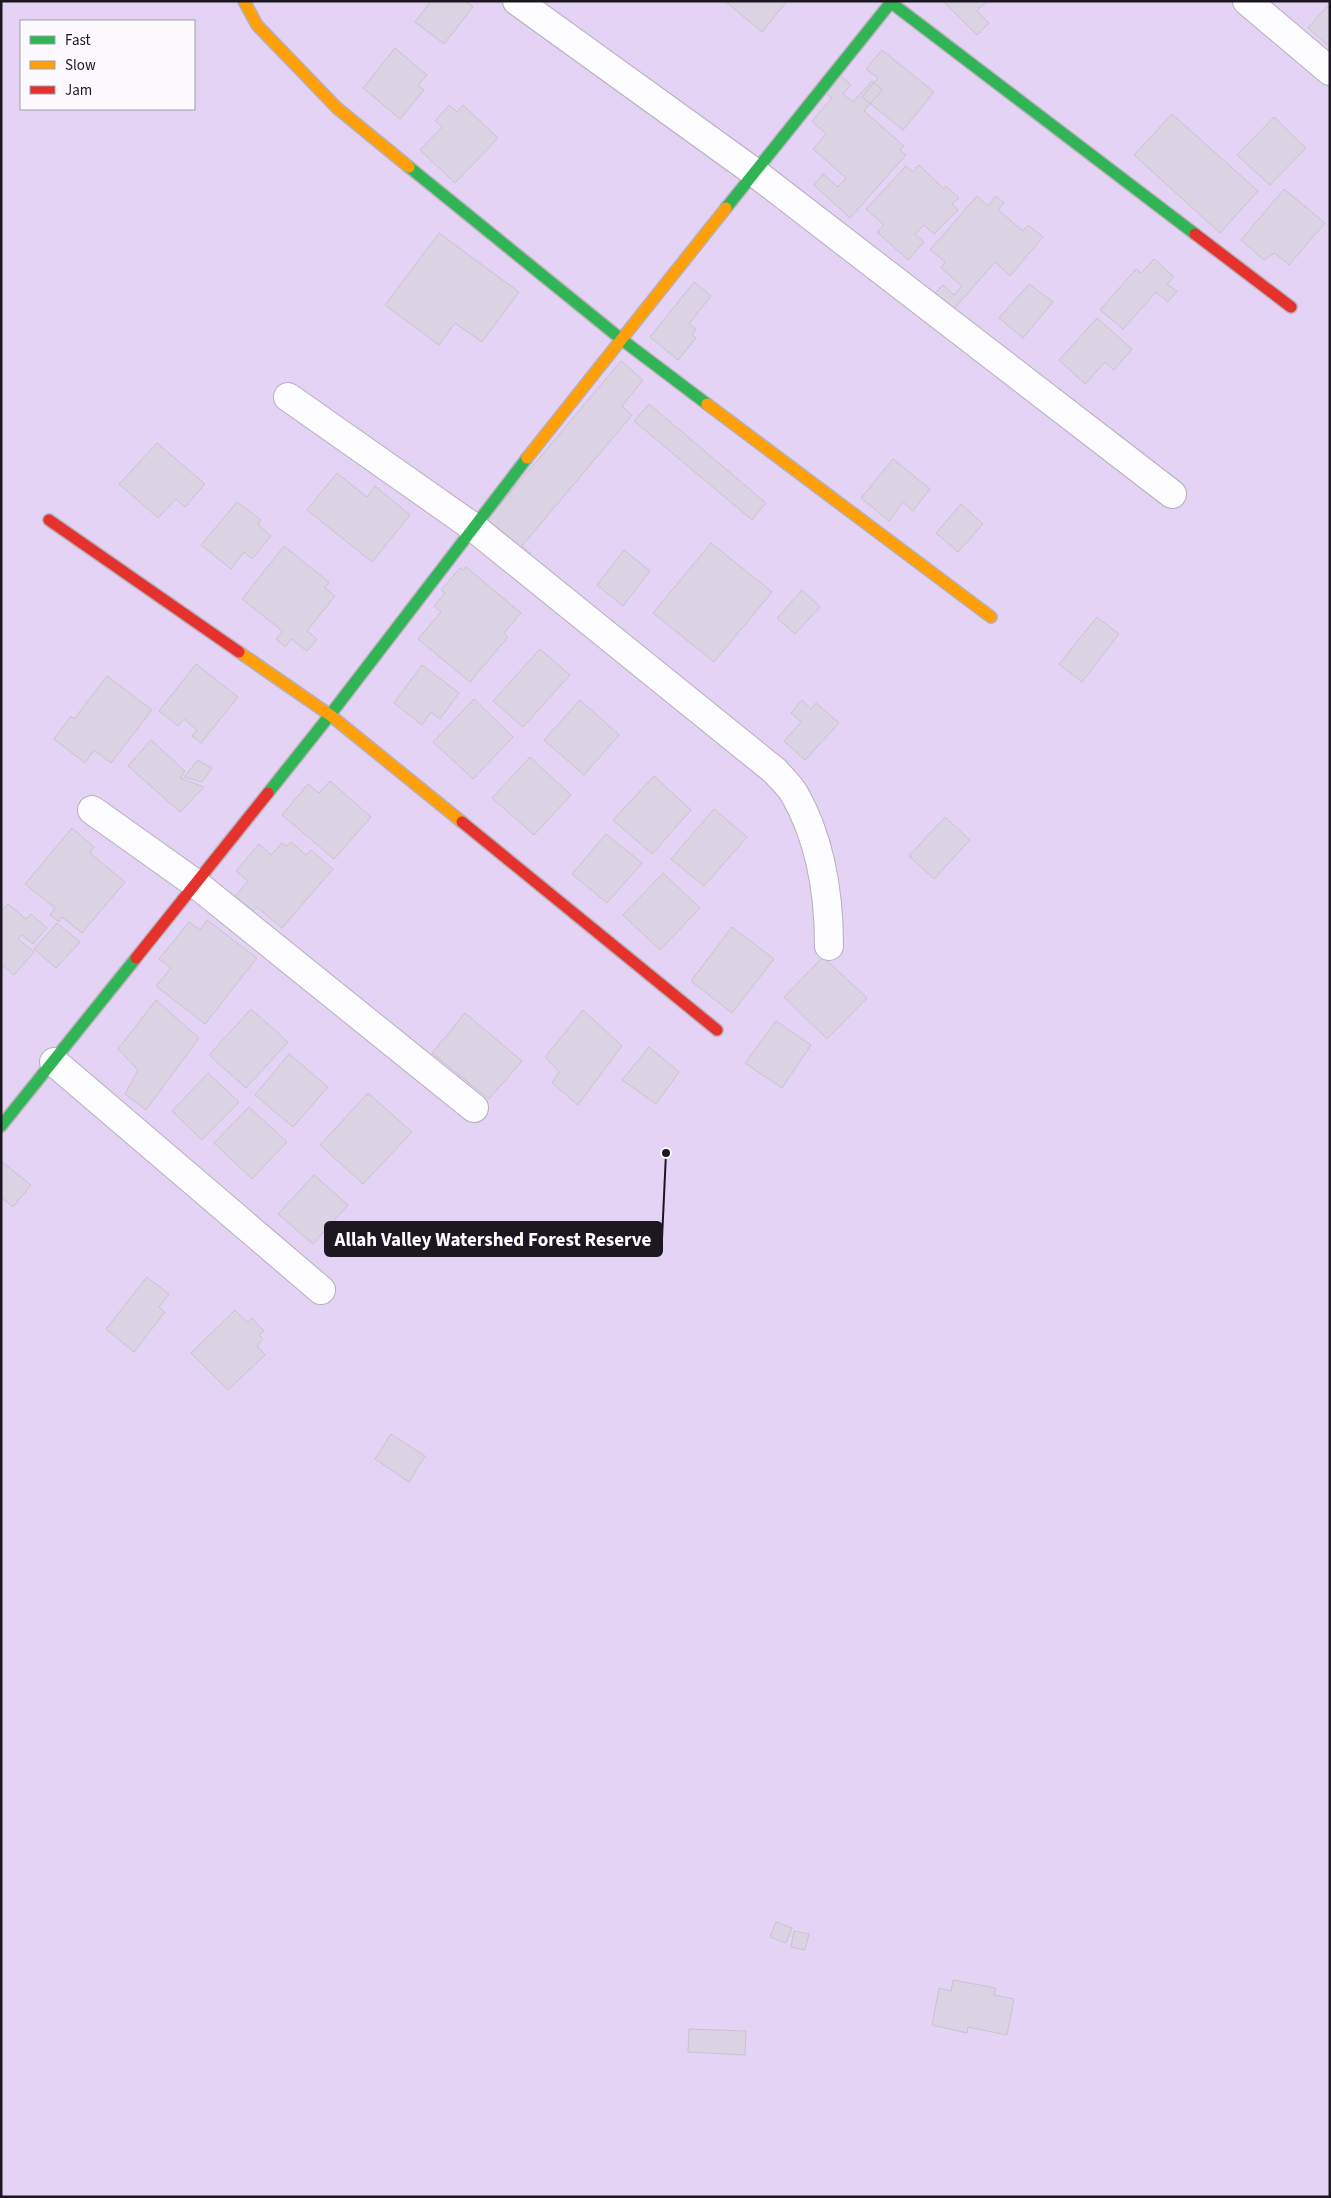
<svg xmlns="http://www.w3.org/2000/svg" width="1331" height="2198" font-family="'Source Sans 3',sans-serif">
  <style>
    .green { fill: #e5d3f6; fill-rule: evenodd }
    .building { fill: #dbd2e4; stroke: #c8c3cd }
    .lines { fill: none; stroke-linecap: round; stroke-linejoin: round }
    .street-casing { stroke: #b5b0ba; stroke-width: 30 }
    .fast-casing { stroke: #b5b0ba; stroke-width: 14 }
    .slow-casing { stroke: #b5b0ba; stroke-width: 14 }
    .jam-casing { stroke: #b5b0ba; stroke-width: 14 }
    .street { stroke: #fdfcfe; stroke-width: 28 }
    .fast { stroke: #30b455; stroke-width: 11 }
    .slow { stroke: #ff9f0a; stroke-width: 11 }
    .jam { stroke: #e5322d; stroke-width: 11 }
    .leader { fill: none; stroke: #1c1721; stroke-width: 2 }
    .callout-dot { fill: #1c1721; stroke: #fcf9ff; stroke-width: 2 }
    .callout { fill: #1c1721; stroke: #1c1721; stroke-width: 2 }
    .callout-label { font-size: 19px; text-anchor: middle; font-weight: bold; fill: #fff }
  </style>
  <rect width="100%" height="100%" fill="#f3edf9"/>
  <!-- green -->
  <path class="green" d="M1,1h1329v2196h-1329zM21,21h173v88h-173z"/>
  <!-- building -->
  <path class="building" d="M431,1h35l7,6 -29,37 -29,-22z
    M725,1h62l-25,31z
    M943,1h44l-10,10 12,12 -12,12z
    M1330,3v44l-22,-19z
    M395,48l32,27 -9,10 6,5 -24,29 -37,-31z
    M882,50l52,42 -31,38 -41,-33 16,-19 -12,-9z
    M840,75l11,10 -8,9 10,8 19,-21 10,9 -18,21 40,35 -4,4 6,5 -56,63 -36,-33 9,-11 15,13 8,-9 -33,-29 13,-15 -14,-13 20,-23 -8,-6z
    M449,105l8,7 6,-7 35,33 -43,45 -35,-33 22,-23 -7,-6z
    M1172,114l86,77 -38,42 -86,-78z
    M1274,117l32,31 -36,37 -33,-30z
    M919,165l25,24 2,-3 13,12 -7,6 6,6 -24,24 -10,-9 -9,9 9,8 -16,18 -31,-28 7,-7 -18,-16 40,-43 7,6z
    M1284,189l41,34 -36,42 -14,-12 -11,7 -23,-20z
    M977,196l11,10 8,-10 8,7 -6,7 25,21 5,-6 15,12 -33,39 -15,-14 -41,47 -19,-16 8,-8 11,10 8,-9 -21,-18 4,-6 -15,-12z
    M439,233l80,59 -37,50 -27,-19 -16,22 -54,-40z
    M1154,259l20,18 -7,7 10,7 -9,11 -12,-10 -33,37 -23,-19 36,-41 5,4z
    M694,282l17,14 -22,28 7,5 -4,6 4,3 -18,22 -28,-23z
    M1029,284l24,18 -30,36 -24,-20z
    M1097,318l35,31 -18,21 -9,-8 -20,22 -26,-24z
    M621,361l22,19 -21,26 10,9 -110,131 8,7 -1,2 -42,-35z
    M649,404l117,99 -14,17 -118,-99z
    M157,443l48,41 -20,23 -9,-8 -18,19 -39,-34z
    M893,459l37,30 -17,22 -10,-9 -14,19 -28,-23z
    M337,473l30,24 8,-11 35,29 -38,47 -65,-52z
    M237,502l24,18 -3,4 13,12 -19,23 -8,-7 -13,17 -30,-24z
    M961,504l22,20 -25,28 -22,-19z
    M711,543l61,49 -58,70 -61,-49z
    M284,546l45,36 -4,6 10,8 -28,35 10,8 -10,12 -16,-12 -6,8 -9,-8 6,-8 -40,-32z
    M624,550l26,21 -27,35 -26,-21z
    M466,567l55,46 -17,20 4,4 -38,45 -52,-43 23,-27 -7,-6 11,-13 -4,-3 19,-22 3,2z
    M802,590l18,17 -25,27 -18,-16z
    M1097,617l22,17 -37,48 -23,-18z
    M540,649l30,26 -47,52 -30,-26z
    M196,664l42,33 -37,46 -9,-7 5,-6 -13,-11 -6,7 -19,-15z
    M422,665l37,28 -19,26 -9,-7 -9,13 -28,-22z
    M107,676l45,34 -41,53 -17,-13 -9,13 -31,-24 17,-23 3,3z
    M474,699l39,38 -40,42 -40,-37z
    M580,700l39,35 -35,40 -40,-35z
    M802,700l9,9 5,-6 23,20 -34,37 -21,-19 17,-19 -10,-9z
    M151,740l34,31 -5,7 24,9 -24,25 -52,-46z
    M530,757l41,38 -37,40 -42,-37z
    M198,760l14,8 -10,14 -18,-5z
    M654,776l37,34 -39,44 -39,-34z
    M330,781l41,36 -37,42 -52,-44 26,-31 11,9z
    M714,809l33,28 -43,49 -33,-27z
    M945,817l25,23 -36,39 -25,-23z
    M72,828l22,19 -4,6 35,29 -43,51 -20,-16 -3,5 -9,-7 5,-7 -30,-24z
    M606,834l36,29 -35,40 -35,-29z
    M291,842l15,13 5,-5 22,19 -51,59 -25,-21 -4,4 -18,-15 13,-15 -12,-10 23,-27 12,11 11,-12 5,3z
    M663,873l37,35 -40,42 -37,-35z
    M8,904l18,15 5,-5 16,14 -14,16 -11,-9 -4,4 16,13 -20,23 -13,-11v-52z
    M207,920l50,38 -52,66 -49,-38 15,-18 -12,-9 30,-37 11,8z
    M57,923l23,19 -24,26 -22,-19z
    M732,927l42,32 -42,54 -41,-32z
    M823,957l44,41 -40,41 -43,-42z
    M156,1000l43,38 -53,72 -21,-16 13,-24 -20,-21z
    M251,1009l37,33 -42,46 -37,-33z
    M583,1010l39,36 -44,59 -26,-22 7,-11 -14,-15z
    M465,1013l57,48 -33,38 -57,-46z
    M776,1021l35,24 -29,43 -37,-25z
    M649,1047l30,25 -23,32 -34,-24z
    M289,1054l39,33 -35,40 -38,-32z
    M208,1073l31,29 -37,38 -30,-29z
    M368,1093l44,39 -49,52 -43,-39z
    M249,1107l38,35 -35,37 -38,-36z
    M1,1161l30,24 -18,22 -12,-10z
    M314,1175l34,30 -35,39 -35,-30z
    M147,1277l22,17 -10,13 6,5 -31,40 -28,-23z
    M235,1310l13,13 4,-5 12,13 -5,4 4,4 -6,7 8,9 -37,35 -37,-37z
    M391,1434l34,22 -16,26 -34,-23z
    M776,1922l16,6 -6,15 -16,-6z
    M794,1931l15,3 -4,16 -14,-3z
    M953,1980l43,8 -2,7 20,4 -7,36 -39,-8 -1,6 -35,-8 7,-37 12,3z
    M689,2029l57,2 -1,24 -57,-3z"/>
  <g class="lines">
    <!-- street casing -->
    <g class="street-casing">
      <path id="street" d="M517,1l237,171 418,322
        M1247,1l83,70
        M288,397l185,130 302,244c7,8 15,15 20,24 26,46 34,99 34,151
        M92,810l104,74 278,224
        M54,1062l267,228"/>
    </g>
    <!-- fast casing -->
    <g class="fast-casing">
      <path id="fast" d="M889,1l306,233
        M409,167l212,172 86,65
        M726,208l166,-207
        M268,793l62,-78 197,-257
        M1,1126l135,-168"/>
    </g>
    <!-- slow casing -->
    <g class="slow-casing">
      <path id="slow" d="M244,1l13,24 80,83 72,59
        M707,404l284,213
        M527,458l199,-250
        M239,652l91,63 132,107"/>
    </g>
    <!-- jam casing -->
    <g class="jam-casing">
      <path id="jam" d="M1195,234l96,73
        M49,520l190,132
        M462,822l255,208
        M136,958l132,-165"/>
    </g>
    <!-- street -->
    <use href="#street" class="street"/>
    <!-- fast -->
    <use href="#fast" class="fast"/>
    <!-- slow -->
    <use href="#slow" class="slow"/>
    <!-- jam -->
    <use href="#jam" class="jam"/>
  </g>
  <!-- callouts -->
  <path class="leader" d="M666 1153L662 1239"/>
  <circle class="callout-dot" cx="666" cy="1153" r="5"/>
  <rect class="callout" x="325" y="1222" width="337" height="34" rx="5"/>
  <g class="callout-label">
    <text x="493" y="1246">Allah Valley Watershed Forest Reserve</text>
  </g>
  <!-- border -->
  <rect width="1331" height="2198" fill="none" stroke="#1c1721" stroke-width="5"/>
  <!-- legend -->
  <rect x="20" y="20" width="175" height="90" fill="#fcf9ff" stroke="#a29fa6"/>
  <rect x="30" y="36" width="25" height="8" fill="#30b455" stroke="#a29fa6"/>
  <text x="65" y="45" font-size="15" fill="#1c1721">Fast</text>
  <rect x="30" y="61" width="25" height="8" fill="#ff9f0a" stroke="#a29fa6"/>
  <text x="65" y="70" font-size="15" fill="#1c1721">Slow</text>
  <rect x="30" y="86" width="25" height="8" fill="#e5322d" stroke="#a29fa6"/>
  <text x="65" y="95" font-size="15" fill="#1c1721">Jam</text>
</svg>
